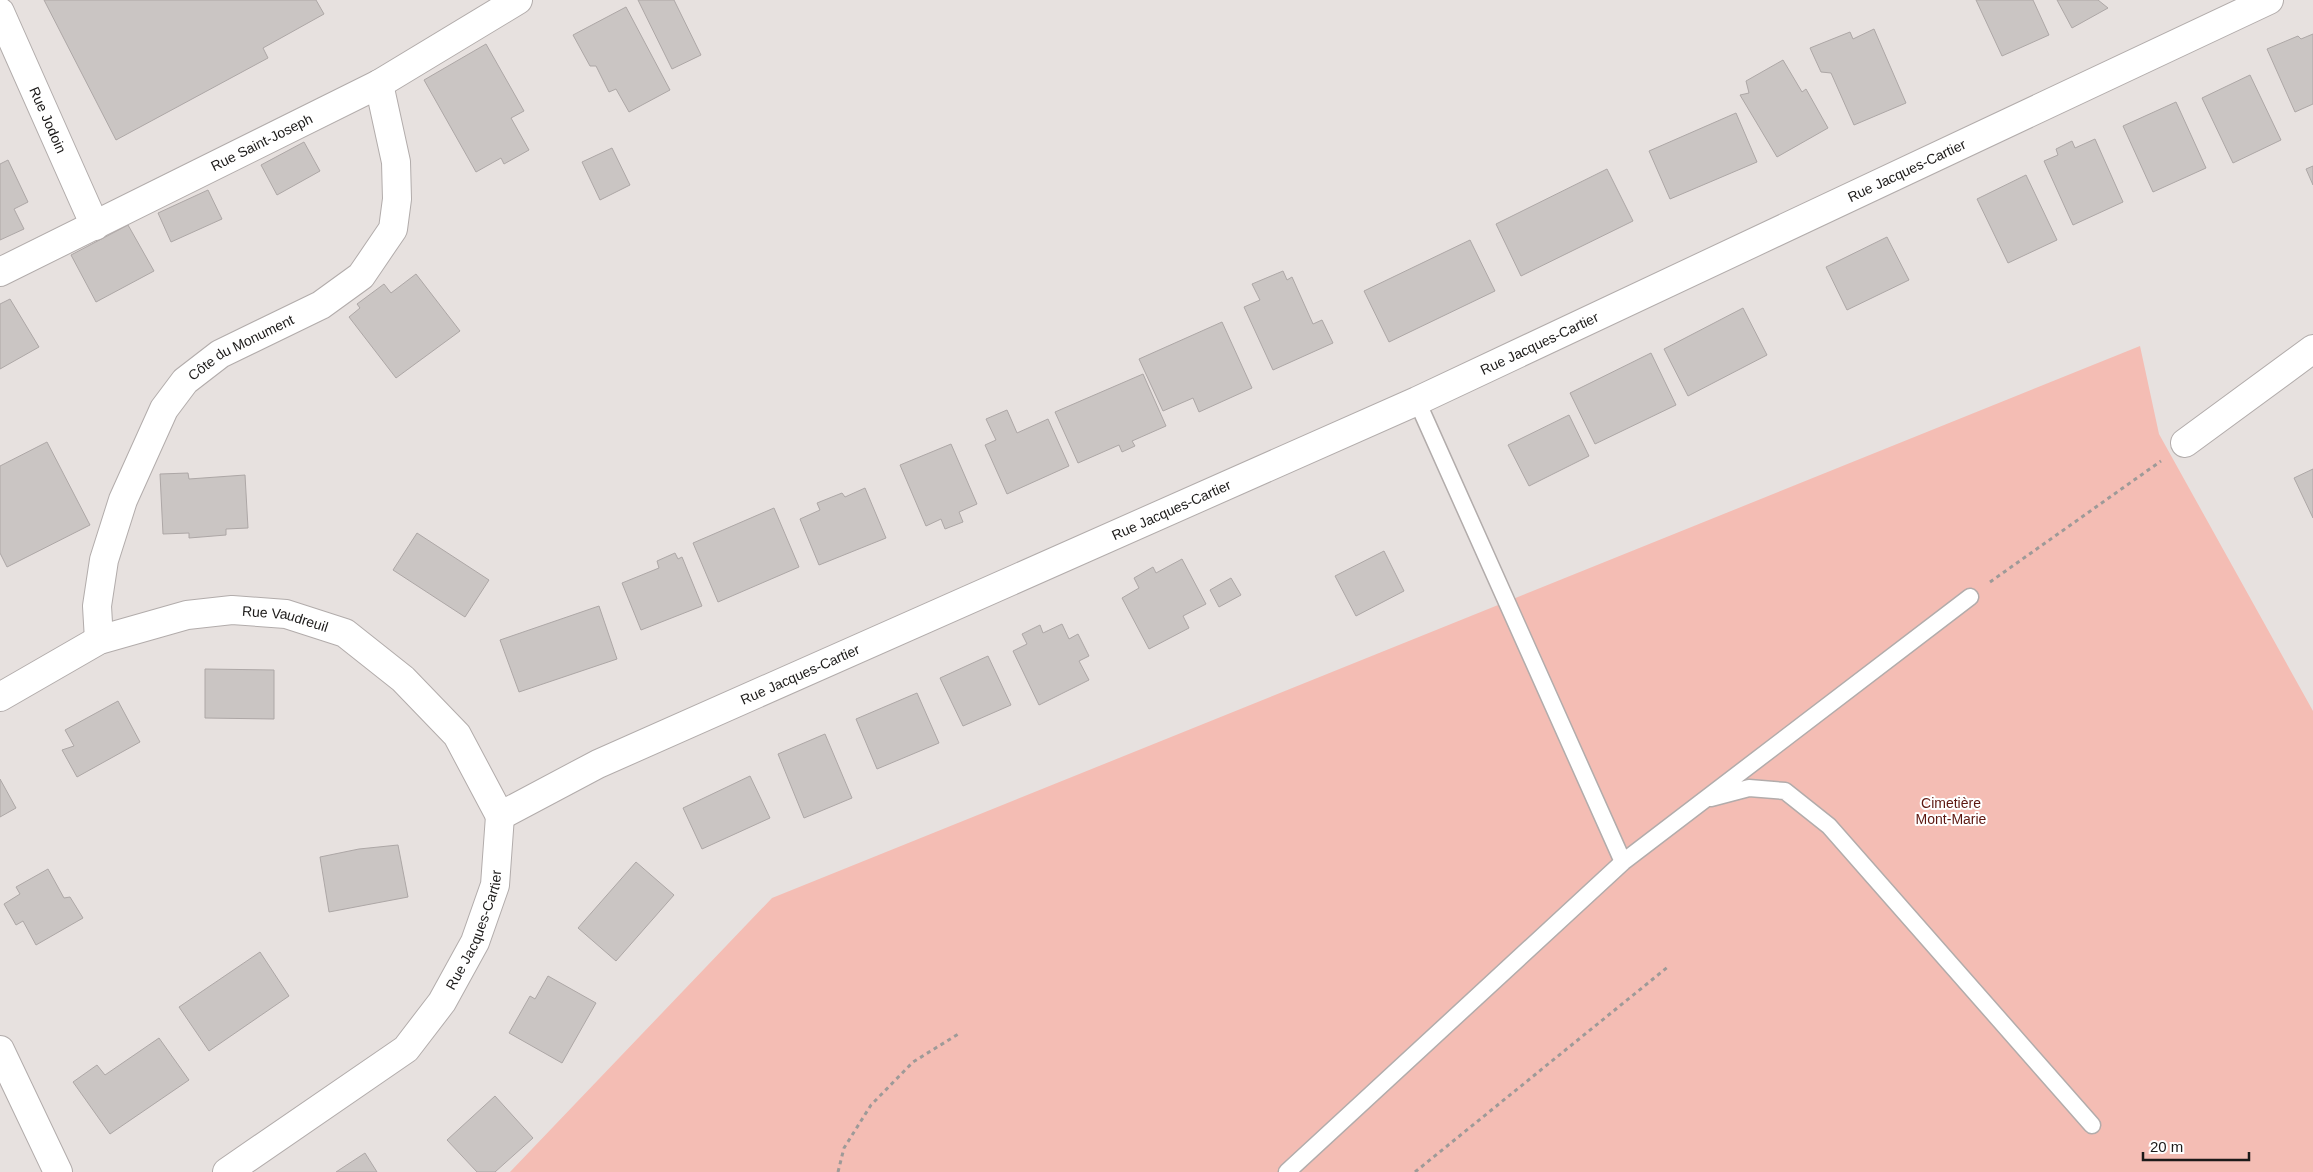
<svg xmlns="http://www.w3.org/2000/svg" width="2313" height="1172" font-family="Helvetica,sans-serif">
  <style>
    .green { fill: #f4bdb4 }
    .building { fill: #cac5c3; stroke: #ada7a6 }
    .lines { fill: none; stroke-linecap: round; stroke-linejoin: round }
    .service-casing { stroke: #b2acab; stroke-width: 19 }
    .minor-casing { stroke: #b2acab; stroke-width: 30 }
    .tertiary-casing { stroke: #b2acab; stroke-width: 30 }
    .path { stroke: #9e9a98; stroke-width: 3; stroke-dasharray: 4 4; stroke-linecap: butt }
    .service { stroke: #fff; stroke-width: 16 }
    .minor { stroke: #fff; stroke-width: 28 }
    .tertiary { stroke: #fff; stroke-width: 28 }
    .labels { text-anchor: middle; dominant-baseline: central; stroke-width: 4; stroke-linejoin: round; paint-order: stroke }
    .street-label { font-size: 14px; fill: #1c1a19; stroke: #fff }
    .park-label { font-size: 14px; fill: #5d1710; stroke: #fff }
  </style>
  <rect width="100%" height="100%" fill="#e7e1df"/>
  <!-- green -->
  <path class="green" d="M2140,346l19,88 154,277v461h-1803l262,-274z"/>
  <!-- building -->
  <path class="building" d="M44,0h272l8,14 -61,34 5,10 -152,82z
    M638,0h36l27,55 -29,14z
    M1976,0h57l16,35 -47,21z
    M2057,0h41l10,8 -36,20z
    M626,7l44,83 -41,22 -13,-23 -7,3 -13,-26h-6l-17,-31z
    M1874,29l32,74 -52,22 -23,-52 -10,-1 -11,-24 40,-16 3,7z
    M2313,34v70l-18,8 -28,-63 31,-13 3,3z
    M486,44l38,67 -13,7 18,32 -25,14 -3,-6 -25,14 -52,-92z
    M1783,60l19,32 4,-3 22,39 -51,29 -37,-62 9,-2 -3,-12z
    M2250,75l31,65 -48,23 -31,-65z
    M2176,102l30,66 -53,24 -30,-66z
    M1736,113l21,49 -87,37 -21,-48z
    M2095,139l28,63 -50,23 -29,-64 14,-6 -2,-6 16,-8 3,7z
    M304,142l16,29 -43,24 -16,-30z
    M612,148l18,37 -30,15 -18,-38z
    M8,160l20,42 -14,7 10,20 -24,11v-76z
    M2313,166v19l-7,-16z
    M1607,169l26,52 -112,55 -25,-52z
    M2026,175l31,65 -49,23 -31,-64z
    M208,190l14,29 -51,23 -13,-29z
    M128,225l26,46 -58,31 -25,-47z
    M1887,237l22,43 -62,30 -21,-43z
    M1470,240l25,51 -106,51 -25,-51z
    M1283,271l4,9 5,-3 21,47 9,-4 11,23 -60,27 -29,-63 16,-7 -8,-16z
    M416,274l44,57 -64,47 -47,-61 11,-9 -3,-4 27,-20 7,9z
    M10,299l29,48 -39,22v-65z
    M1743,308l24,47 -79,41 -24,-47z
    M1222,322l30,66 -53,24 -6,-14 -30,13 -24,-52z
    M1651,353l25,52 -81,39 -25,-51z
    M1143,374l23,52 -34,15 3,5 -13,6 -3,-7 -41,18 -23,-51z
    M1007,410l10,23 31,-14 21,47 -62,28 -22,-49 11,-5 -10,-21z
    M1569,415l20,41 -60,30 -21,-41z
    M47,442l43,83 -83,42 -7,-14v-87z
    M951,444l26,60 -18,8 4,10 -18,7 -4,-10 -15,7 -26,-61z
    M2313,469v49l-19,-40z
    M188,473l1,6 56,-4 3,53 -22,1v6l-37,3v-5l-26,1 -3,-60z
    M865,488l21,50 -67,27 -19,-46 20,-9 -3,-7 25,-10 3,4z
    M774,508l25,59 -81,35 -25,-59z
    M417,533l72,47 -24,37 -72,-47z
    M1384,551l20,40 -48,25 -21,-40z
    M675,553l3,6 4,-2 20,49 -61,24 -19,-47 37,-15 -2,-7z
    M1182,559l24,45 -23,12 6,12 -40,21 -27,-51 17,-10 -5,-10 19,-11 3,6z
    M1231,578l10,17 -22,12 -9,-17z
    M599,606l18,53 -98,33 -19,-52z
    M1062,624l7,15 9,-5 11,22 -10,5 10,19 -50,25 -26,-54 14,-7 -5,-10 18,-9 3,8z
    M988,656l23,49 -48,21 -23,-48z
    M205,669l69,1v49l-69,-1z
    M917,693l22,50 -62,26 -21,-50z
    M118,701l22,41 -63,35 -15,-27 12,-4 -9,-16z
    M825,734l27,64 -48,20 -26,-64z
    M750,776l20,42 -68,31 -19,-41z
    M0,779l16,29 -16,9z
    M398,845l10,52 -79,15 -9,-55 39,-8z
    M636,862l38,33 -58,66 -38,-33z
    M48,869l16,29 6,-1 13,21 -47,27 -13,-24 -7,4 -12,-21 16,-10 -4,-7z
    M260,952l29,44 -80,55 -30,-44z
    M548,976l48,27 -34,60 -53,-30 21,-37 5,3z
    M159,1038l30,42 -79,54 -37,-52 24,-17 8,10z
    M495,1096l38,42 -38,34h-18l-30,-32z
    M365,1153l12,19h-41z"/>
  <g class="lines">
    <!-- service casing -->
    <g class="service-casing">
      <path id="service" d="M1417,401l206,461
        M1711,798l38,-10 36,3 44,35 263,299
        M1287,1172l336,-310 347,-265"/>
    </g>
    <!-- minor casing -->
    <g class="minor-casing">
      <g id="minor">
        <path id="s1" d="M0,12l95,214"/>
        <path d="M2185,443l128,-94"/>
        <path id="s2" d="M99,640l-2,-34 7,-46 19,-60 41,-91 21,-28 35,-27 101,-49 40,-29 32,-47 4,-30 -1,-37 -17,-78"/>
        <path id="s3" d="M0,697l99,-57 88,-25 45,-5 54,4 59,19 58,46 54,56 43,81"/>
        <path id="s4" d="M500,816l98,-52 819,-363 852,-401"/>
        <path d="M0,1050l58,122"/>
        <path id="s5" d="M227,1172l179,-123 36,-47 33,-60 20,-57 5,-69"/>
      </g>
    </g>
    <!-- tertiary casing -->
    <g class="tertiary-casing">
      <g id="tertiary">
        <path id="s6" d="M0,272l379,-188 139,-84"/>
      </g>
    </g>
    <!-- path -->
    <path class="path" d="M1990,582l171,-121
      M838,1172l6,-24 27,-43 42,-43 47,-29
      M1415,1172l254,-206"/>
    <!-- service -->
    <use href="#service" class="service"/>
    <!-- minor -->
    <use href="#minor" class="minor"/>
    <!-- tertiary -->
    <use href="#tertiary" class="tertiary"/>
  </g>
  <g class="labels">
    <!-- street labels -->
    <g class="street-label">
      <text stroke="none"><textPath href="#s1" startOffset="118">Rue Jodoin</textPath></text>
      <text stroke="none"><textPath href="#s6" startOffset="292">Rue Saint-Joseph</textPath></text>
      <text stroke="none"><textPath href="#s4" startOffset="1548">Rue Jacques-Cartier</textPath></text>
      <text stroke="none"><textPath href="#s4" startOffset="1142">Rue Jacques-Cartier</textPath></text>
      <text stroke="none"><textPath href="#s2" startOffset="344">Côte du Monument</textPath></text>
      <text stroke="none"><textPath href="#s4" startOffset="738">Rue Jacques-Cartier</textPath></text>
      <text stroke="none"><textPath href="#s3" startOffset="305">Rue Vaudreuil</textPath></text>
      <text stroke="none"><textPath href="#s4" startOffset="332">Rue Jacques-Cartier</textPath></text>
      <text stroke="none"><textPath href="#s5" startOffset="356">Rue Jacques-Cartier</textPath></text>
    </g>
    <!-- park labels -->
    <g class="park-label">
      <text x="1951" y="803">Cimetière<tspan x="1951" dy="16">Mont-Marie</tspan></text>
    </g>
  </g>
  <!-- scale -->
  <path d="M2143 1152v8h106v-8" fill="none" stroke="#1c1a19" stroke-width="2.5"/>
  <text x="2150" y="1152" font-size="15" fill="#1c1a19" stroke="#ffffff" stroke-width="4" paint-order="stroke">20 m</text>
</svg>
